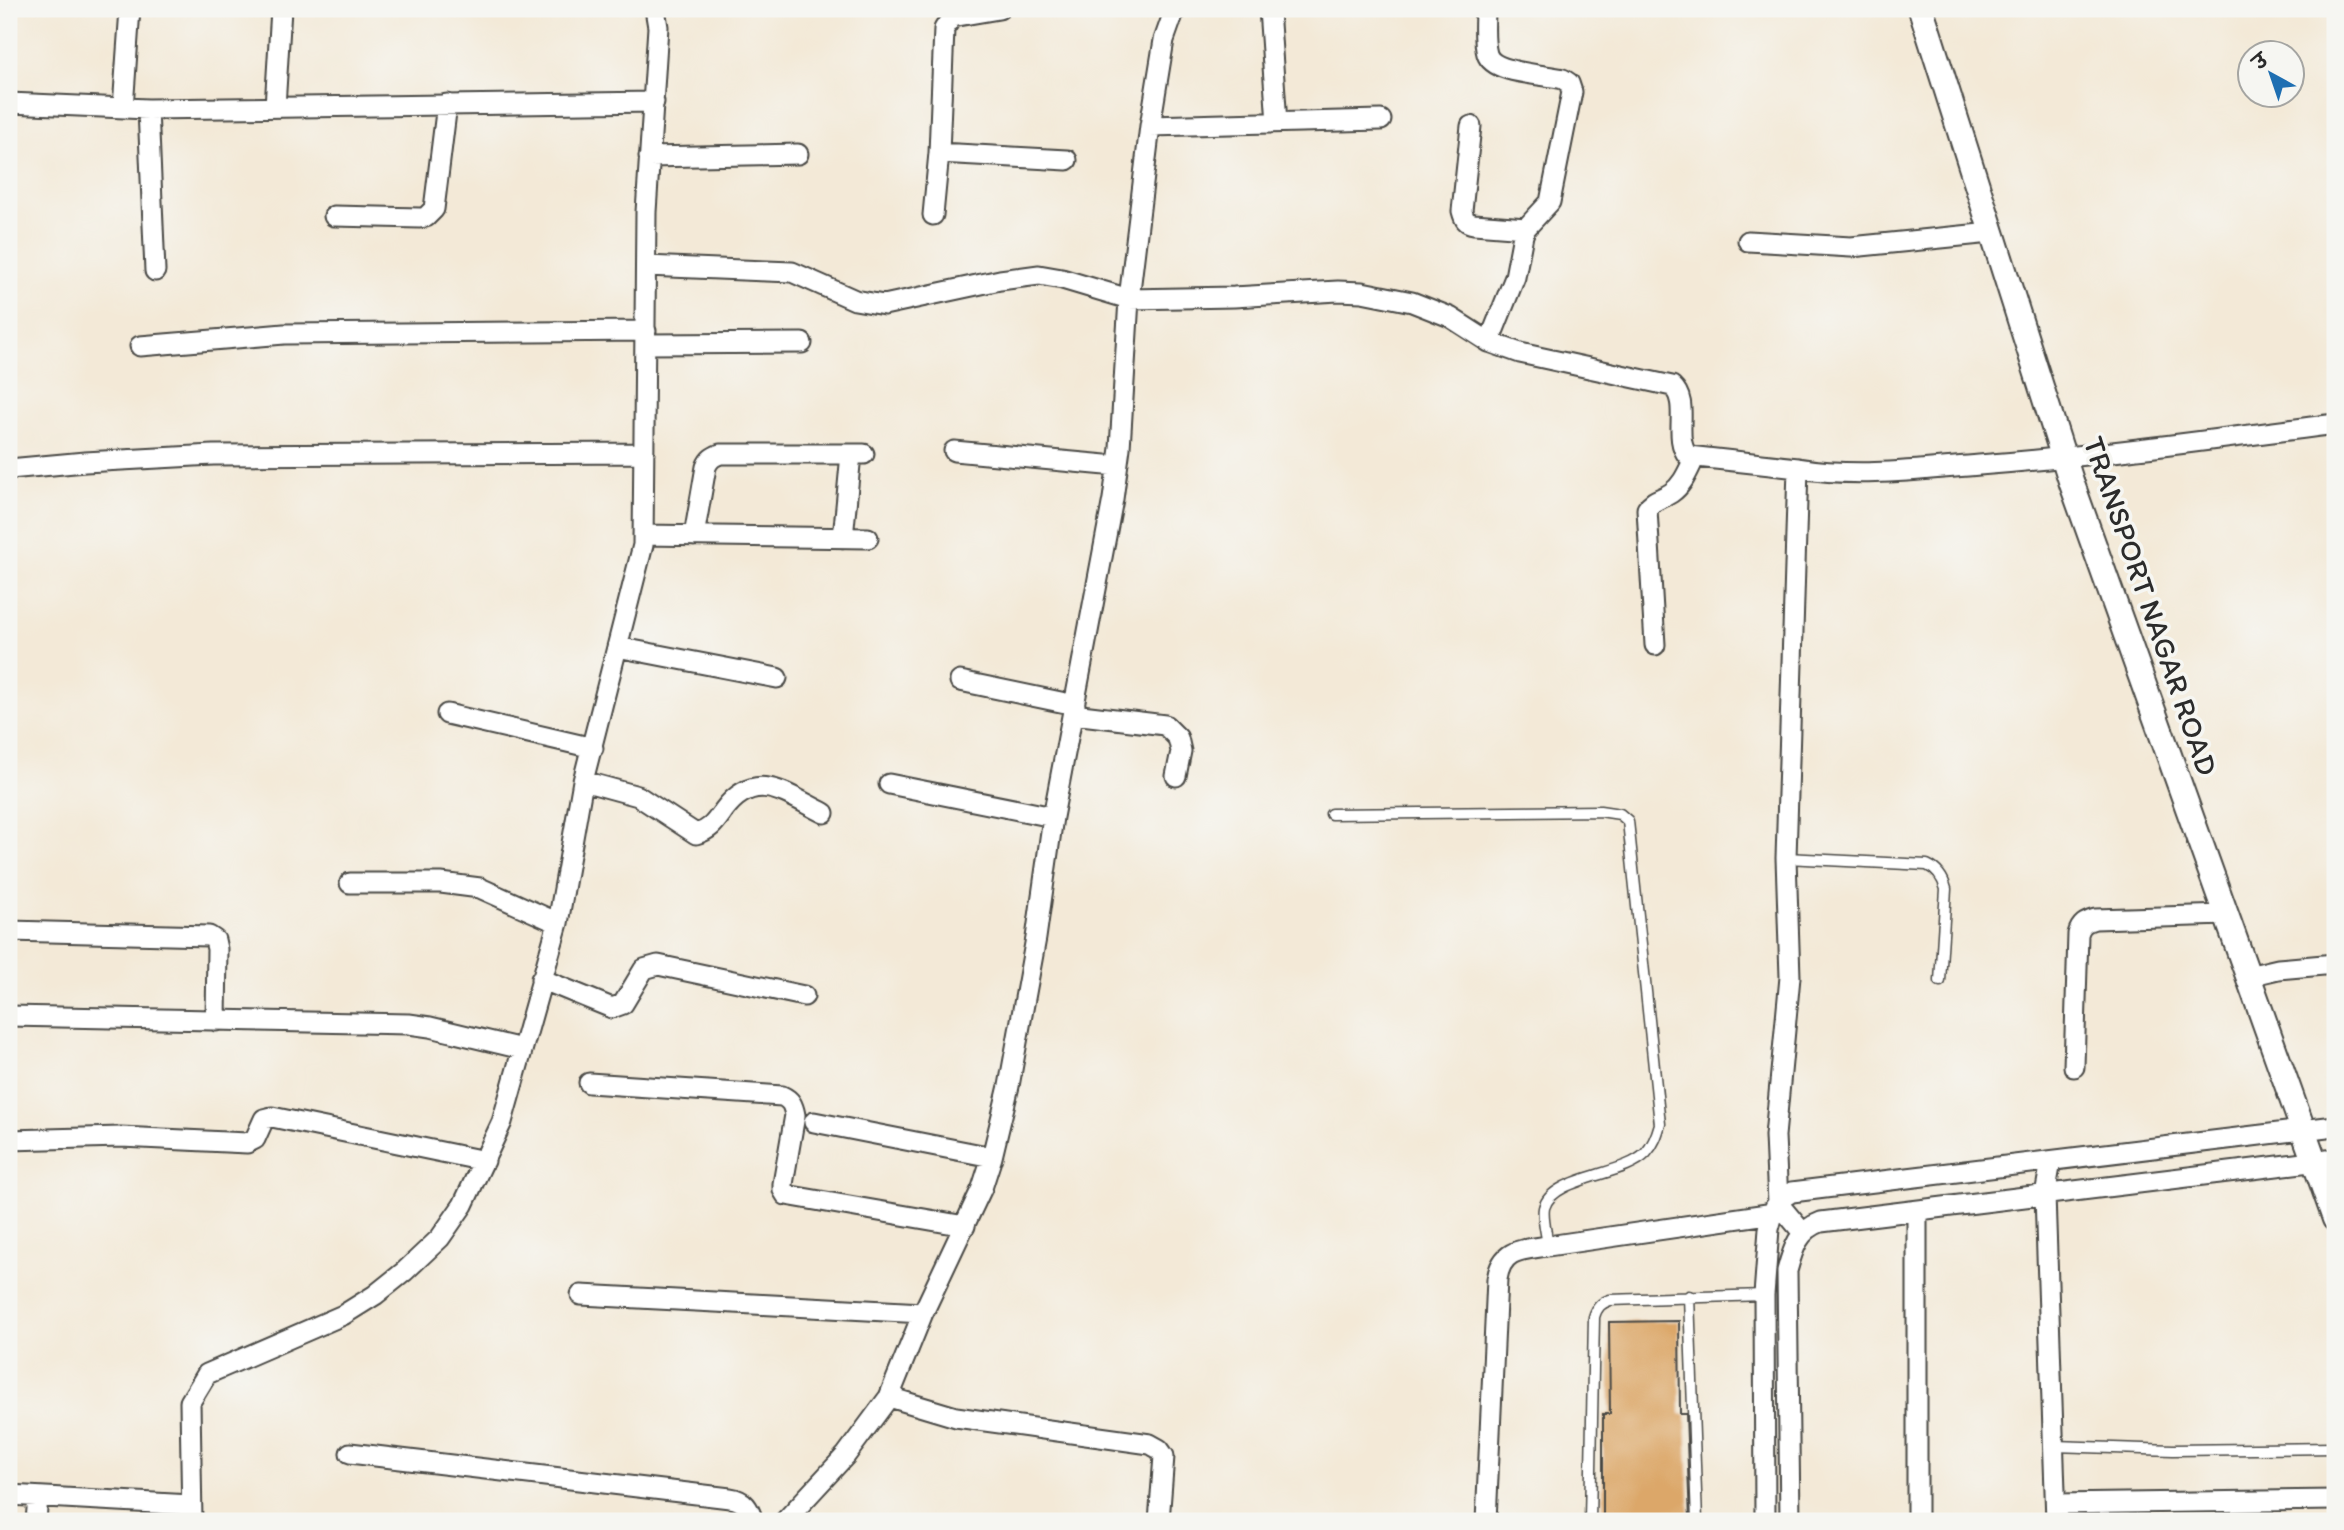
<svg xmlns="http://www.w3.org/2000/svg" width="2344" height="1530" font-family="Itim,'Playpen Sans Deva',sans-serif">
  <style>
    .building { fill: #dca769 }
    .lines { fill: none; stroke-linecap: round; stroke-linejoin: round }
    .service-casing { stroke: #494845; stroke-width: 13 }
    .minor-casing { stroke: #494845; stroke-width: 23 }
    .tertiary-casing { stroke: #494845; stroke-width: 28 }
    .service { stroke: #fff; stroke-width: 10 }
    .minor { stroke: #fff; stroke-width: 19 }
    .tertiary { stroke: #fff; stroke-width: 24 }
    .labels { text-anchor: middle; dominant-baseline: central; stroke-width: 7; stroke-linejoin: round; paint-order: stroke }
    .street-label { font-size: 30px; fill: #2b2b2b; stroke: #f6f6f2 }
  </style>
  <rect width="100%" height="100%" fill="#f6f6f2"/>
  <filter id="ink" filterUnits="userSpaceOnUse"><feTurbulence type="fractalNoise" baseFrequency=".0143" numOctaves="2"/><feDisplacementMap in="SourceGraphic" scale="14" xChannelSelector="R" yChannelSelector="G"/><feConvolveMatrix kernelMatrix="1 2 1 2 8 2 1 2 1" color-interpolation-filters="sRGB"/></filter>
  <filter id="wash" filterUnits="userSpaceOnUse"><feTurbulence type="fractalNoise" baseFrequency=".00686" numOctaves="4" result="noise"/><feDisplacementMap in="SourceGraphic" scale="28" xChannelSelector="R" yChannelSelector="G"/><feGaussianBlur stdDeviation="1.57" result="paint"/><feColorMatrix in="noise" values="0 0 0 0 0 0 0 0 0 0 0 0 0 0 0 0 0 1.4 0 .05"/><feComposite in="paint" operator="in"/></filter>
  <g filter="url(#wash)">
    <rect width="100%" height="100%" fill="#f3e9d7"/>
    <g id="blocks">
      <!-- building -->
      <path class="building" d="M1679,1321l1,93h6l4,107h-87v-107h7l-1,-92z"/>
    </g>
  </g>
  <g filter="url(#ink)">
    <use href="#blocks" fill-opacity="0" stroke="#494845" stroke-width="2"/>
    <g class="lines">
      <!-- service casing -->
      <g class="service-casing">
        <path id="service" d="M1331,814l269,-3 20,3 8,7 32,303c-3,11 -6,20 -14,29 -21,23 -94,23 -102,55 -2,11 3,27 4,38
          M1786,858l141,7c11,5 16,13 19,24l-6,92
          M1689,1296l8,225
          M2054,1446l119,4 162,-2
          M1590,1521l4,-204c3,-10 7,-14 16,-17l154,-5"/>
      </g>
      <!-- minor casing -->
      <g class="minor-casing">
        <path id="minor" d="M1269,9l8,114
          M1485,9c0,14 -2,31 2,45 6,20 57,20 76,25l6,4 3,9 -22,110 -24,26 -3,7 -8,42 -26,65
          M9,103l139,6 506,-7
          M275,107l6,-98
          M123,108l7,-99
          M148,109l7,162
          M1150,126l231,-6
          M1471,126l-9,85c2,8 4,12 12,13l52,4
          M939,153l128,7
          M649,157l149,-3
          M933,215l6,-62 5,-124 8,-12 47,-8
          M334,216l86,2 6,-1 8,-8 13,-105
          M1748,241l103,6 140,-14
          M646,266l146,6 63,28 29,5 116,-25 39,-5 23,4 67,20 105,-2 104,-6 24,1 50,10 38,15 39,25 31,11 152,33c19,17 0,51 16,70l110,12
          M645,344l157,-1
          M140,346l144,-12 362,-3
          M954,451l163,15
          M9,469l76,-7 128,-7 431,-2
          M643,535l225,3
          M694,536l12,-69c3,-8 7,-10 14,-13h144
          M843,538l8,-84
          M1655,645l-8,-136c6,-10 15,-10 24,-16 12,-8 17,-22 23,-34
          M617,647l160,31
          M960,681l115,24
          M447,714l146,34
          M1073,714l92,11 13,13 3,13 -5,25
          M583,781l55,15 58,38c15,-4 20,-13 28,-24 32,-43 63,-15 100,3
          M889,784l164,33
          M350,883h91l39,5 78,35
          M9,931l200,5 6,4 2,9 -1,72
          M2248,976l30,-7 57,-5
          M541,979l71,29 11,-4 21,-35 14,-4 146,31
          M9,1016l400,8 21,3 92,22
          M2074,1067l4,-133c3,-10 7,-12 17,-15l132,-4
          M589,1083l193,13c9,4 11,9 13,19l-12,69v6l3,5 179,31
          M814,1122l178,35
          M9,1140l112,-3 126,6 8,-4 9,-20 8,-2 213,44
          M2051,1161l-6,34 11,326
          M1803,1233l-25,-30 -3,-67 15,-159 -4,-119 12,-390c60,10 120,2 181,-3 119,-9 238,-26 356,-41
          M581,1295l342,18
          M889,1397l67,20 194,27 9,5 5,7 -5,65
          M350,1453l380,45c15,2 19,10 23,23
          M9,1495l182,10
          M2056,1504l279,-4
          M36,1521l2,-24
          M192,1521l-2,-119 17,-28 136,-59 32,-20 30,-24 35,-33 23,-33 39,-83 56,-199 25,-142 60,-236 3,-333 12,-185 -3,-18
          M785,1521l61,-66 43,-58 34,-84 59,-125 10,-31 17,-71 27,-148 17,-121 60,-318 7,-51 9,-149 21,-173 14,-86 11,-31
          M1486,1521l11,-242c5,-31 25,-29 51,-33l226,-33
          M1765,1521l-1,-226 5,-66 6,-22 10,-11 7,-4 543,-66
          M1790,1521l-3,-250c6,-22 11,-41 34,-49l514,-63
          M1917,1521v-310"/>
      </g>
      <!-- tertiary casing -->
      <g class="tertiary-casing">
        <path id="tertiary" d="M1921,9l151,475 263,735"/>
      </g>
      <!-- service -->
      <use href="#service" class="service"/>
      <!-- minor -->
      <use href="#minor" class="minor"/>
      <!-- tertiary -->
      <use href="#tertiary" class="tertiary"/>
    </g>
  </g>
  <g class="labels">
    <!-- street labels -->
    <g class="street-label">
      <text transform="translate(2151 606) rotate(71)">TRANSPORT NAGAR ROAD</text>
    </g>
  </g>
  <!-- margin -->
  <rect width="2344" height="1530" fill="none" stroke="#f6f6f2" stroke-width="35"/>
  <!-- north arrow -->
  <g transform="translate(2271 74) rotate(320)"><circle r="33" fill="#f6f6f2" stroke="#a5a5a2" stroke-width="2"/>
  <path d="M0-5L12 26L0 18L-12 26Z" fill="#1f6fb2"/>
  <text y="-10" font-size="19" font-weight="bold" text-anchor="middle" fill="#2b2b2b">उ</text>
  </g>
</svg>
